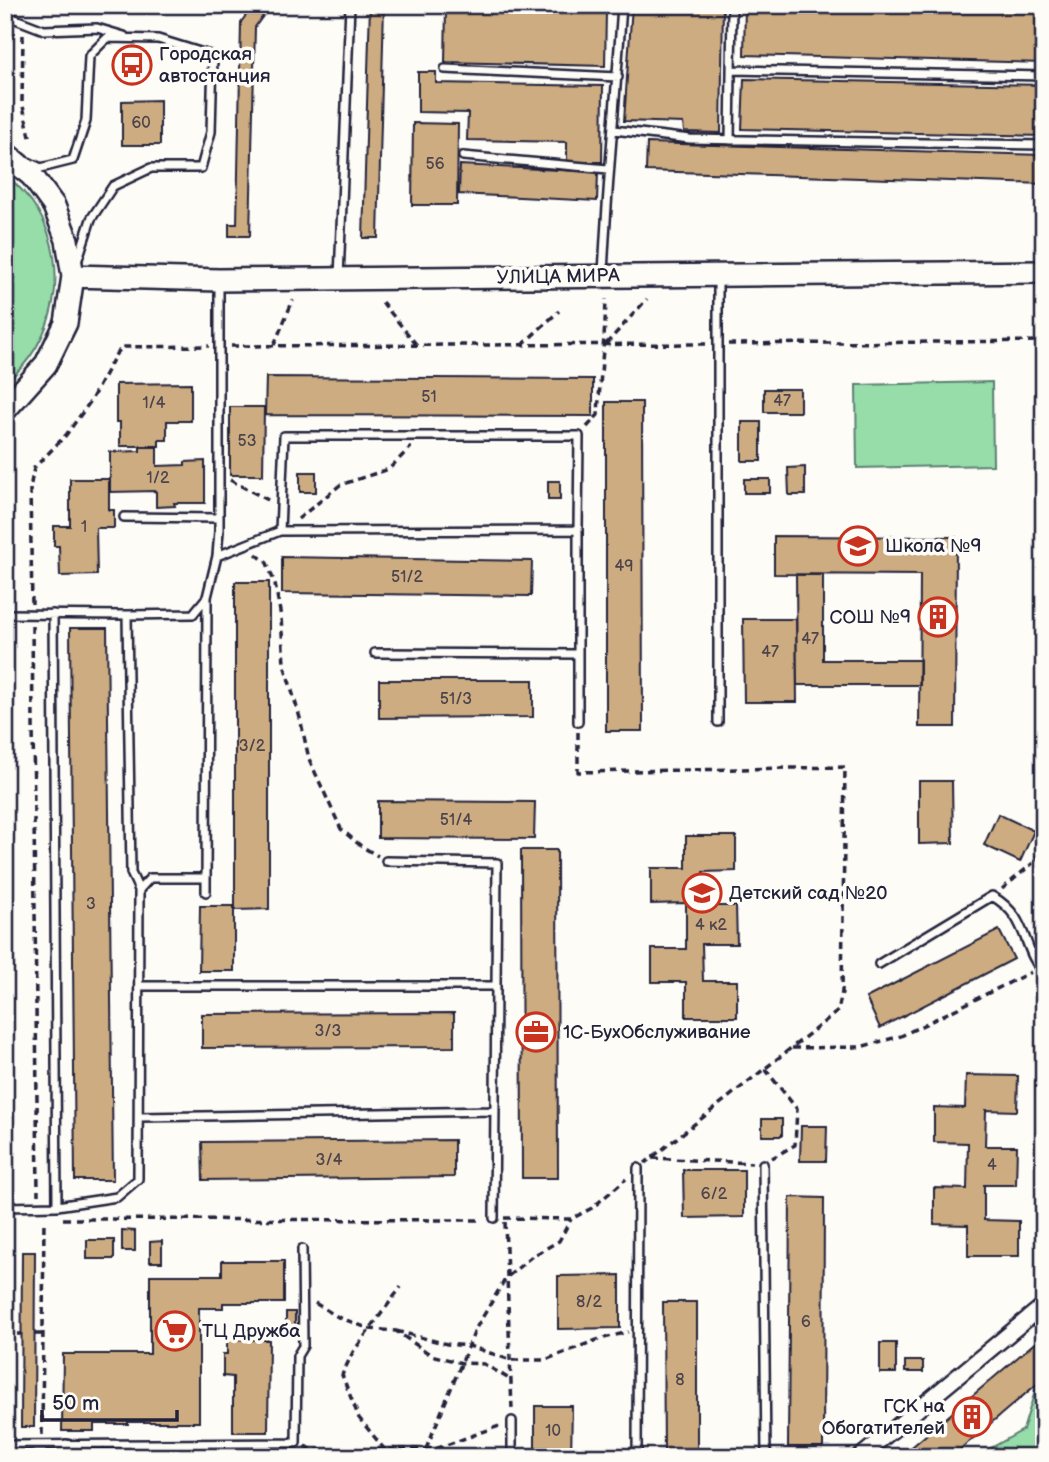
<svg xmlns="http://www.w3.org/2000/svg" width="1049" height="1462" font-family="'Balsamiq Sans',sans-serif">
  <style>
    .green { fill: #96ddaa; stroke: #5c8072; stroke-width: 2 }
    .building { fill: #ceac81; stroke: #22223b; stroke-width: 2 }
    .lines { fill: none; stroke-linecap: round; stroke-linejoin: round }
    .lane-casing { stroke: #22223b; stroke-width: 12 }
    .street-casing { stroke: #22223b; stroke-width: 19 }
    .secondary-casing { stroke: #22223b; stroke-width: 26 }
    .path { stroke: #22223b; stroke-width: 3.5; stroke-dasharray: 7 5; stroke-linecap: butt }
    .lane { stroke: #fdfcf7; stroke-width: 7 }
    .street { stroke: #fdfcf7; stroke-width: 14 }
    .secondary { stroke: #fdfcf7; stroke-width: 21 }
    .labels { text-anchor: middle; dominant-baseline: central; stroke-width: 7; stroke-linejoin: round; paint-order: stroke }
    .number-label { font-size: 16px; fill: #4d444c }
    .poi-label { font-size: 19px; fill: #22223b; stroke: #fdfcf7; text-anchor: start }
    .street-label { font-size: 19px; fill: #22223b; stroke: #fdfcf7 }
  </style>
  <rect width="100%" height="100%" fill="#fdfcf7"/>
  <filter id="ink" filterUnits="userSpaceOnUse"><feTurbulence type="fractalNoise" baseFrequency=".0143" numOctaves="2"/><feDisplacementMap in="SourceGraphic" scale="14" xChannelSelector="R" yChannelSelector="G"/><feConvolveMatrix kernelMatrix="1 2 1 2 8 2 1 2 1" color-interpolation-filters="sRGB"/></filter>
  <g filter="url(#ink)">
    <!-- green -->
    <path class="green" d="M5,174c12,11 24,22 33,37 33,56 18,132 -33,172z
      M992,382l1,83 -136,3 -1,-83z
      M1044,1381v76h-69l48,-27 13,-42z"/>
    <!-- building -->
    <path class="building" d="M254,5h17l-16,22 -5,209h-21v-12h8l4,-202z
      M370,5h14l-6,233h-15z
      M632,5h91l-2,128 -37,-1 -1,-9 -59,-2z
      M745,5l299,6v52l-300,-8z
      M446,8l160,4 -1,54 -160,-4z
      M418,72h18v11l167,3 -1,76h-35v-20l-100,-2 1,-27 -50,-1z
      M744,79l300,6v51l-302,-7z
      M160,100v45h-38v-44z
      M413,123l45,1 -1,81h-45z
      M647,143l397,12v29l-398,-13z
      M460,165l138,7 -1,29 -138,-7z
      M266,377l327,2v37l-328,-1z
      M191,383v38h-24v19h-8v6h-39v-24h-4v-38z
      M764,389h36v23h-36z
      M606,402h36l1,329h-37z
      M230,407h34l-1,68h-33z
      M742,422h19v39h-19z
      M140,447h17v19l28,-1v-3l20,-1v42h-31l1,3 -19,1v-16l-46,1v-40l30,-1z
      M805,467v28h-16l-1,-27z
      M300,472h16v20h-16z
      M70,479h39v31h5v18h-18l1,47 -37,1 -1,-30h-5v-20h16z
      M744,479h26v14h-26z
      M548,481h12v19h-12z
      M774,536l182,1 -1,190h-36l1,-152 -146,-1z
      M282,557l250,4 -1,35 -249,-3z
      M796,575h27v85h97v25h-123z
      M235,582h34v327l-34,1z
      M743,619h53l1,83h-53z
      M70,628h37l6,552h-38z
      M379,680h154v37l-154,1z
      M919,781h33l1,62 -34,1z
      M378,801l157,1 -1,37 -156,-1z
      M998,814l36,17 -14,31 -36,-17z
      M686,836h50v35l-33,1v34h33l1,38h-35l1,37h34v36h-51v-35h-34v-33h34v-46l-35,1v-36h35z
      M521,850h36l1,328h-36z
      M200,906h34v65h-35z
      M999,930l15,29 -134,69 -14,-30z
      M454,1013v34l-252,1v-34z
      M966,1075l52,1 -1,35 -31,-1 -1,36h32l-1,39h-32v35l35,1v35h-51v-31l-34,-1v-36l33,1 1,-46 -34,-1v-35l31,1z
      M762,1119h20v17h-20z
      M801,1126h26l-1,35h-26z
      M454,1140v37l-251,3 -1,-38z
      M683,1170h61v47l-60,1z
      M790,1197l34,1 -1,249h-35z
      M122,1230l13,1v20h-13z
      M87,1240h27v19h-27z
      M162,1241v21h-12v-20z
      M22,1252h13l-1,175h-13z
      M222,1261h62v42h-61v5h-24v114h-71v2h-34v7h-32l1,-77h87v-79h72z
      M620,1275v53l-62,1v-53z
      M663,1302h34v155h-33z
      M286,1312h9v18h-9z
      M1044,1335v43l-93,79h-51z
      M227,1339l42,1 -1,92h-35v-55l-10,-1v-22h4z
      M880,1343h16v30h-16z
      M905,1361h18v11h-18z
      M535,1406h37l-1,51h-36z"/>
    <g class="lines">
      <!-- lane casing -->
      <g class="lane-casing">
        <path id="lane" d="M5,15l39,15 53,-2 27,8
          M445,69l173,8
          M731,70l313,6
          M614,130l76,9 354,6
          M730,140l2,-135
          M463,156l145,13
          M28,162l13,6 32,-8 13,-39 3,-65 18,-18 51,1 55,17 -2,76 -10,36h-50l-38,18 -22,33 -14,43
          M603,275c4,-90 13,-179 19,-270
          M339,278l11,-273
          M718,278v444
          M124,517l95,1
          M578,530v192
          M217,556l63,-25 298,-1 1,-94h-295l-4,95
          M5,614l122,1
          M53,614l4,592
          M375,653l203,1
          M1041,857h3
          M386,861l111,2 -1,123
          M139,890l11,-12h55
          M206,892l1,-295
          M879,964l113,-68c37,21 29,51 52,78
          M139,986h357l-2,232
          M1041,1075l3,94
          M140,1117l355,-6
          M763,1164l3,293
          M5,1207l52,-1 60,-9 21,-18 1,-289 -8,-17 -4,-258 66,-1 14,-17 10,-41 2,-25v-247
          M66,1444v13
          M5,1445l291,-2 1,-87 6,-10 -1,-97
          M512,1457v-36
          M637,1457l1,-289"/>
      </g>
      <!-- street casing -->
      <g class="street-casing">
        <path id="street" d="M860,1457l184,-152"/>
      </g>
      <!-- secondary casing -->
      <g class="secondary-casing">
        <path id="secondary" d="M5,153l27,23 22,30 13,34 6,36 -7,47 -20,41 -41,46
          M73,276l146,4 825,-8"/>
      </g>
      <!-- path -->
      <path class="path" d="M23,35l-1,67 9,39
        M382,302l34,42
        M606,344l41,-45
        M728,344l316,-3
        M274,345l19,-45
        M522,345l37,-34
        M231,346l475,-2
        M587,427l11,-12c2,-39 7,-77 8,-116
        M230,480l40,21
        M298,519l42,-34 49,-16 22,-22
        M256,554l11,9 8,21 6,33 3,47 16,54 9,41 32,70 20,17 17,10
        M32,604l-2,-116 4,-20 32,-33 24,-33 26,-48 7,-7 86,-1
        M32,626l6,569
        M578,732v40l267,-5 -3,225 -4,19 -193,152
        M1002,889l31,-26
        M792,1048l68,-1 41,-11 130,-64
        M765,1069l32,40 -2,36 -23,13
        M652,1158l100,5
        M504,1218l67,1 21,-11 34,-29
        M63,1219l419,1
        M505,1222l7,188
        M315,1303l23,14 32,12 26,2 35,24 31,8 22,1 27,16
        M396,1331l51,13 22,2 42,14h34l52,-20 31,-8
        M5,1334h17
        M35,1334h8
        M42,1435l2,-216
        M305,1446l8,4 122,-1 67,-24
        M426,1449l50,-121 30,-50 25,-21 28,-16 12,-22
        M385,1450l-26,-32 -17,-43 11,-23 48,-65"/>
      <!-- lane -->
      <use href="#lane" class="lane"/>
      <!-- street -->
      <use href="#street" class="street"/>
      <!-- secondary -->
      <use href="#secondary" class="secondary"/>
    </g>
  </g>
  <!-- icons -->
  <defs>
    <g id="bus-ring" transform="scale(2.0125)"><circle r="9.5" fill="#fdfcf7" stroke="#c8321e" stroke-width="1.5"/><path d="M-5-6H5V4H4V6H2V4H-2V6H-4V4H-5ZM-3.5-4V0h7V-4ZM-3.5 1.2v1.5H-2V1.2ZM2 1.2v1.5H3.5V1.2Z" fill="#c8321e"/></g>
    <g id="school-ring" transform="scale(2.0125)"><circle r="9.5" fill="#fdfcf7" stroke="#c8321e" stroke-width="1.5"/><path d="M0-5L7-2L0 1L-7-2ZM-4 1L0 2.5L4 1V4Q0 6-4 4Z" fill="#c8321e"/></g>
    <g id="building-ring" transform="scale(2.0125)"><circle r="9.5" fill="#fdfcf7" stroke="#c8321e" stroke-width="1.5"/><path d="M-4-6H4V6H1V3H-1V6H-4ZM-2.5-4.3h1.7v1.8h-1.7ZM.8-4.3h1.7v1.8H.8ZM-2.5-1h1.7V.8h-1.7ZM.8-1h1.7V.8H.8Z" fill="#c8321e"/></g>
    <g id="office-ring" transform="scale(2.0125)"><circle r="9.5" fill="#fdfcf7" stroke="#c8321e" stroke-width="1.5"/><path d="M-6-3h4V-5.5h4V-3h4V5H-6ZM-1-4.5V-3h2v-1.5ZM-6 0V1H6V0Z" fill="#c8321e"/></g>
    <g id="supermarket-ring" transform="scale(2.0125)"><circle r="9.5" fill="#fdfcf7" stroke="#c8321e" stroke-width="1.5"/><path d="M-6-5.5h2.5l.6 2H6L4.5 2H-2.5L-4.4-4H-6ZM-1.5 3.2a1.3 1.3 0 1 0 .1 0ZM3 3.2a1.3 1.3 0 1 0 .1 0Z" fill="#c8321e"/></g>
  </defs>
  <g fill-rule="evenodd">
    <use href="#bus-ring" x="132" y="65"/>
    <use href="#school-ring" x="858" y="546"/>
    <use href="#building-ring" x="938" y="617"/>
    <use href="#school-ring" x="702" y="893"/>
    <use href="#office-ring" x="536" y="1032"/>
    <use href="#supermarket-ring" x="175" y="1331"/>
    <use href="#building-ring" x="972" y="1417"/>
  </g>
  <g class="labels">
    <!-- number labels -->
    <g class="number-label">
      <text x="141" y="123">60</text>
      <text x="435" y="164">56</text>
      <text x="429" y="397">51</text>
      <text x="782" y="401">47</text>
      <text x="154" y="403">1/4</text>
      <text x="247" y="441">53</text>
      <text x="158" y="478">1/2</text>
      <text x="84" y="527">1</text>
      <text x="624" y="566">49</text>
      <text x="407" y="577">51/2</text>
      <text x="810" y="639">47</text>
      <text x="770" y="652">47</text>
      <text x="456" y="699">51/3</text>
      <text x="252" y="746">3/2</text>
      <text x="456" y="820">51/4</text>
      <text x="91" y="904">3</text>
      <text x="711" y="925">4 к2</text>
      <text x="328" y="1031">3/3</text>
      <text x="329" y="1160">3/4</text>
      <text x="992" y="1165">4</text>
      <text x="714" y="1194">6/2</text>
      <text x="589" y="1302">8/2</text>
      <text x="806" y="1322">6</text>
      <text x="680" y="1380">8</text>
      <text x="553" y="1431">10</text>
    </g>
    <!-- poi labels -->
    <g class="poi-label">
      <text x="159" y="54">Городская<tspan x="159" dy="22">автостанция</tspan></text>
      <text x="885" y="546">Школа №9</text>
      <text x="911" y="617" text-anchor="end">СОШ №9</text>
      <text x="729" y="893">Детский сад №20</text>
      <text x="563" y="1032">1С-БухОбслуживание</text>
      <text x="202" y="1331">ТЦ Дружба</text>
      <text x="945" y="1406" text-anchor="end">ГСК на<tspan x="945" dy="22">Обогатителей</tspan></text>
    </g>
    <!-- street labels -->
    <g class="street-label">
      <text transform="translate(558 277) rotate(-1)">УЛИЦА МИРА</text>
    </g>
  </g>
  <!-- margin -->
  <rect width="1049" height="1462" fill="none" stroke="#fdfcf7" stroke-width="28"/>
  <rect x="14" y="14" width="1021" height="1434" fill="none" stroke="#22223b" stroke-width="2.5" filter="url(#ink)"/>
  <!-- scale -->
  <path d="M42 1410v10h135v-10" fill="none" stroke="#22223b" stroke-width="3.5"/>
  <text x="52" y="1410" font-size="21" fill="#22223b" stroke="#fdfcf7" stroke-width="5" paint-order="stroke">50 m</text>
</svg>
